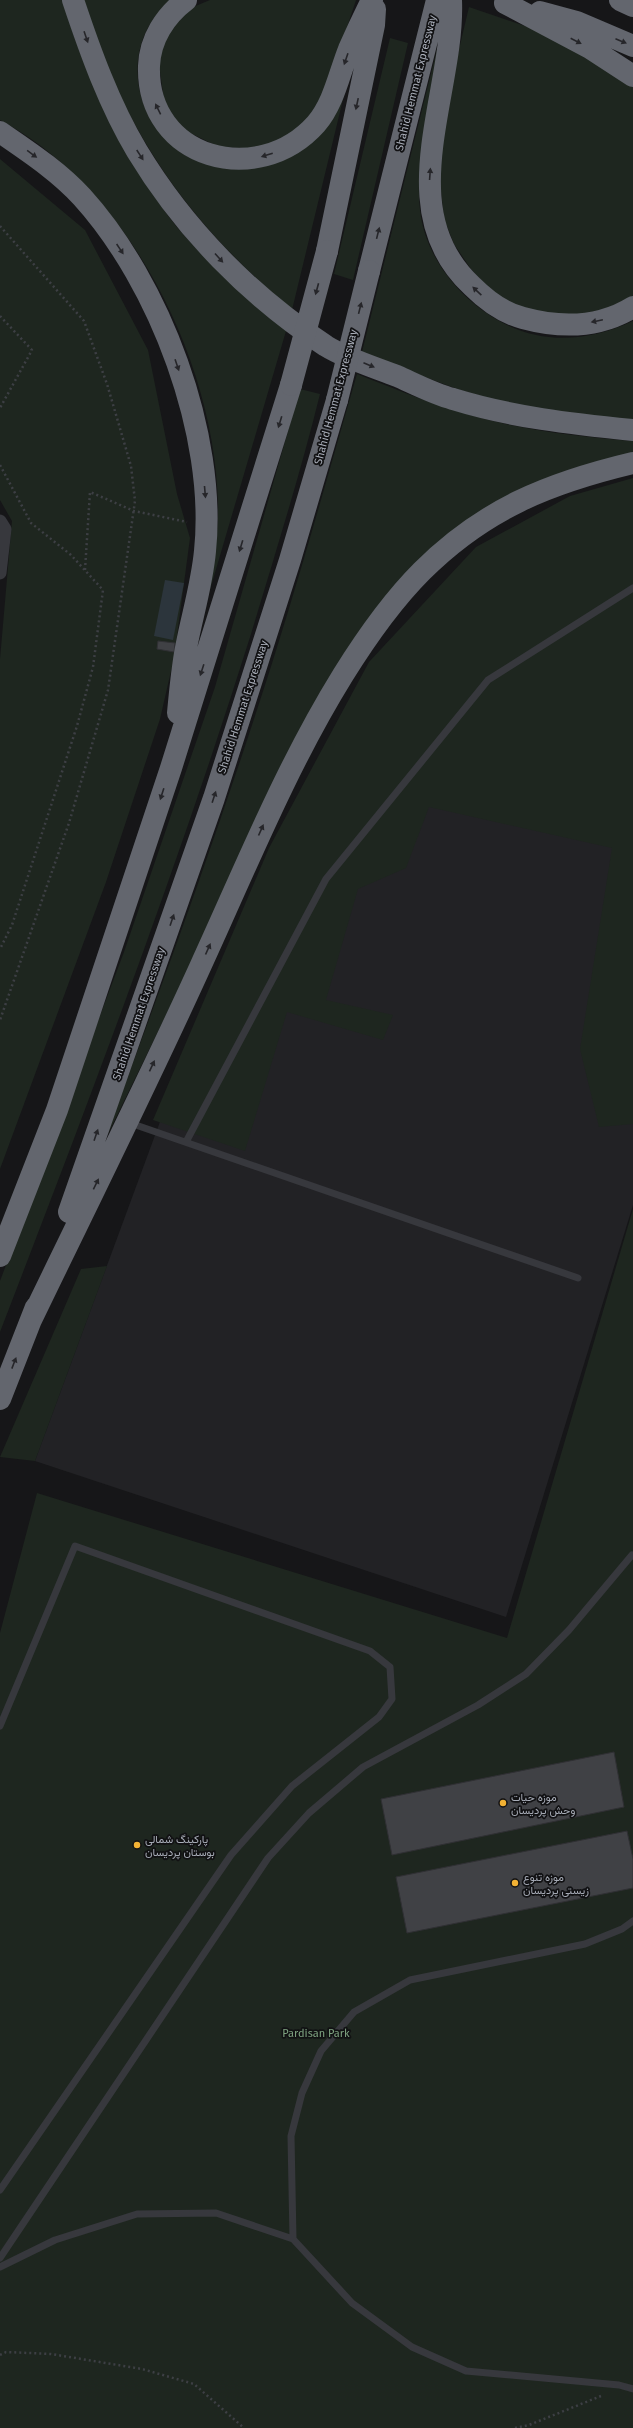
<svg xmlns="http://www.w3.org/2000/svg" width="633" height="2428" font-family="'Fira Sans',Vazirmatn,sans-serif">
  <style>
    .built { fill: #222225 }
    .green { fill: #1e261f }
    .water { fill: #2c353c }
    .building { fill: #404145; stroke: #303034 }
    .lines { fill: none; stroke-linecap: round; stroke-linejoin: round }
    .path { stroke: #3d3f44; stroke-width: 2.5; stroke-dasharray: 2 3; stroke-linecap: butt }
    .lane { stroke: #37383d; stroke-width: 7 }
    .street { stroke: #37383d; stroke-width: 13 }
    .highway { stroke: #63666e; stroke-width: 22 }
    .highway-bridge { stroke: #63666e; stroke-width: 22 }
    .oneway { fill: #26262a }
    .poi-dot { fill: #f2b134; stroke: #111113; stroke-width: 1.5 }
    .labels { text-anchor: middle; dominant-baseline: central; stroke-width: 3.5; stroke-linejoin: round; paint-order: stroke }
    .street-label { font-size: 11px; fill: #a8adb8; stroke: #111113 }
    .poi-label { font-size: 11px; fill: #a8adb8; stroke: #111113; text-anchor: start }
    .park-label { font-size: 11px; fill: #7fa381; stroke: #111113 }
  </style>
  <rect width="100%" height="100%" fill="#161618"/>
  <!-- built -->
  <path class="built" d="M633,540v665l-127,412 -471,-156 133,-361z"/>
  <!-- green -->
  <path class="green" d="M0,0h63c13,51 35,96 60,142 16,29 32,58 53,84 33,39 72,71 110,105l-94,320c12,-48 27,-97 26,-147 -3,-143 -89,-316 -218,-384z
    M84,0h87c-41,33 -44,92 -11,132 8,9 16,19 27,24 42,23 98,15 130,-20 5,-5 8,-15 11,-22 9,-21 18,-42 27,-64l-63,260c-83,-71 -135,-134 -181,-233 -11,-24 -18,-52 -27,-77z
    M210,0h146l-33,99 -22,29 -41,21 -41,-2 -33,-16 -12,-12 -10,-19 -6,-43 8,-24 20,-23z
    M469,7l62,21 52,23 50,35v210l-31,15 -21,5 -50,-5 -23,-9 -20,-14 -17,-19 -17,-25 -10,-25 -5,-47 10,-80z
    M447,9c-6,34 -11,68 -17,102 -6,32 -14,66 -10,99 5,48 41,91 83,113 42,22 87,18 130,-2v99c-48,-6 -98,-9 -145,-22 -43,-11 -84,-30 -126,-46z
    M390,38l18,5 -55,237 -19,-6z
    M0,159l85,71 63,120 29,144 13,44 -16,120 -14,61 -54,163 -106,287v-510l12,-138 -12,-21z
    M357,374c43,17 87,35 132,46 47,12 96,17 144,21v16l-36,7 -187,106 -213,382 -95,194c53,-141 105,-283 152,-427 38,-114 70,-230 103,-345z
    M300,389l20,5c-20,81 -45,160 -69,240 -74,236 -162,467 -251,698v-51l124,-329 91,-265z
    M633,478v646l-34,3 -19,-78 32,-201 -183,-41 -23,61 -48,21 -32,111 67,15 -10,25 -96,-28 -42,139 -92,-31 116,-272 100,-186 107,-115 94,-51z
    M633,1209v1219h-633v-795l37,-140 470,145z
    M107,1266l-72,195 -35,-4 81,-188z"/>
  <!-- water -->
  <path class="water" d="M165,580l19,3 -11,57 -19,-4z"/>
  <!-- building -->
  <path class="building" d="M158,641l17,2 -1,9 -17,-3z
    M614,1752l10,55 -232,48 -11,-56z
    M627,1831l6,28v29l-226,45 -11,-56z"/>
  <g class="lines">
    <!-- path -->
    <path class="path" d="M0,226l84,95 23,63 24,82 4,35 -27,189 -39,133 -69,197
      M0,316l32,34 -32,58
      M0,465l31,58 40,32 32,35 -10,77 -16,59 -65,199 -12,24
      M85,570l5,-78 44,19 53,11
      M0,2355l6,-3 45,2 91,15 52,15 50,44
      M515,2428l14,-3 72,-29"/>
    <!-- lane -->
    <path class="lane" d="M130,1123l448,155
      M186,1142l140,-263 162,-199 145,-92
      M0,1726l75,-180 295,105 20,16 2,32 -13,18 -87,69 -61,69 -231,335
      M293,2239l-2,-103 11,-43 19,-42 33,-39 56,-32 175,-36 37,-15 11,-8
      M0,2258l268,-400 41,-45 54,-46 115,-62 48,-31 43,-44 63,-75
      M0,2267l55,-27 82,-26 79,-1 77,26 59,64 60,44 54,24 153,14 14,4"/>
    <!-- street -->
    <path class="street" d="M0,521l5,8 -5,44"/>
    <!-- highway -->
    <path class="highway" d="M73,0c17,51 36,104 64,151 47,78 113,145 189,195 21,13 48,21 71,30 18,8 37,18 56,23 58,18 119,25 180,31
      M186,0c-21,16 -36,39 -37,66 -3,93 109,123 167,58 18,-21 23,-50 33,-75 7,-16 15,-33 23,-49
      M451,0c4,93 -62,209 21,286 14,14 31,27 51,32 37,10 76,10 110,-11
      M620,0l13,6
      M505,3l85,45 43,28
      M540,12l37,10 56,24
      M0,132c29,20 58,39 82,65 78,86 135,238 123,354 -3,33 -13,65 -19,97 -4,21 -6,43 -8,65
      M327,251l47,-226 1,-16
      M369,271l68,-271
      M69,1212l145,-414 76,-238 47,-160
      M0,1256l57,-146 114,-342 120,-383
      M31,1320c57,-118 116,-236 170,-355 45,-98 85,-198 142,-290 23,-37 48,-73 79,-104 62,-62 127,-88 211,-108
      M0,1399l36,-92"/>
    <!-- highway-bridge -->
    <path class="highway-bridge" d="M291,385l36,-134
      M337,400l32,-129"/>
  </g>
  <!-- one-way arrows -->
  <defs><path id="oneway-solid" d="M-6-.8H1V-3.2L6.5 0L1 3.2V.8H-6Z"/></defs>
  <g class="oneway">
    <use href="#oneway-solid" transform="translate(86 37) rotate(71)"/>
    <use href="#oneway-solid" transform="translate(576 41) rotate(27)"/>
    <use href="#oneway-solid" transform="translate(621 41) rotate(23)"/>
    <use href="#oneway-solid" transform="translate(346 59) rotate(109)"/>
    <use href="#oneway-solid" transform="translate(357 104) rotate(102)"/>
    <use href="#oneway-solid" transform="translate(158 109) rotate(-116)"/>
    <use href="#oneway-solid" transform="translate(32 154) rotate(36)"/>
    <use href="#oneway-solid" transform="translate(140 155) rotate(57)"/>
    <use href="#oneway-solid" transform="translate(267 155) rotate(163)"/>
    <use href="#oneway-solid" transform="translate(430 174) rotate(-86)"/>
    <use href="#oneway-solid" transform="translate(378 233) rotate(-76)"/>
    <use href="#oneway-solid" transform="translate(120 249) rotate(56)"/>
    <use href="#oneway-solid" transform="translate(219 258) rotate(48)"/>
    <use href="#oneway-solid" transform="translate(317 289) rotate(105)"/>
    <use href="#oneway-solid" transform="translate(477 291) rotate(-137)"/>
    <use href="#oneway-solid" transform="translate(360 308) rotate(-76)"/>
    <use href="#oneway-solid" transform="translate(597 321) rotate(168)"/>
    <use href="#oneway-solid" transform="translate(177 365) rotate(71)"/>
    <use href="#oneway-solid" transform="translate(369 365) rotate(23)"/>
    <use href="#oneway-solid" transform="translate(280 422) rotate(107)"/>
    <use href="#oneway-solid" transform="translate(205 492) rotate(85)"/>
    <use href="#oneway-solid" transform="translate(241 546) rotate(107)"/>
    <use href="#oneway-solid" transform="translate(202 670) rotate(108)"/>
    <use href="#oneway-solid" transform="translate(162 794) rotate(108)"/>
    <use href="#oneway-solid" transform="translate(214 797) rotate(-72)"/>
    <use href="#oneway-solid" transform="translate(261 830) rotate(-66)"/>
    <use href="#oneway-solid" transform="translate(172 920) rotate(-71)"/>
    <use href="#oneway-solid" transform="translate(208 949) rotate(-66)"/>
    <use href="#oneway-solid" transform="translate(152 1066) rotate(-65)"/>
    <use href="#oneway-solid" transform="translate(96 1135) rotate(-71)"/>
    <use href="#oneway-solid" transform="translate(96 1184) rotate(-64)"/>
    <use href="#oneway-solid" transform="translate(14 1363) rotate(-69)"/>
  </g>
  <!-- markers -->
  <g class="poi-dot">
    <circle cx="503" cy="1803" r="4"/>
    <circle cx="137" cy="1845" r="4"/>
    <circle cx="515" cy="1883" r="4"/>
  </g>
  <g class="labels">
    <!-- street labels -->
    <g class="street-label">
      <text transform="translate(416 83) rotate(-76)">Shahid Hemmat Expressway</text>
      <text transform="translate(336 397) rotate(-75)">Shahid Hemmat Expressway</text>
      <text transform="translate(243 707) rotate(-72)">Shahid Hemmat Expressway</text>
      <text transform="translate(139 1014) rotate(-71)">Shahid Hemmat Expressway</text>
    </g>
    <!-- poi labels -->
    <g class="poi-label">
      <text x="511" y="1797">موزه حیات<tspan x="511" dy="13">وحش پردیسان</tspan></text>
      <text x="145" y="1839">پارکینگ شمالی<tspan x="145" dy="13">بوستان پردیسان</tspan></text>
      <text x="523" y="1877">موزه تنوع<tspan x="523" dy="13">زیستی پردیسان</tspan></text>
    </g>
    <!-- park labels -->
    <g class="park-label">
      <text x="316" y="2033">Pardisan Park</text>
    </g>
  </g>
</svg>
